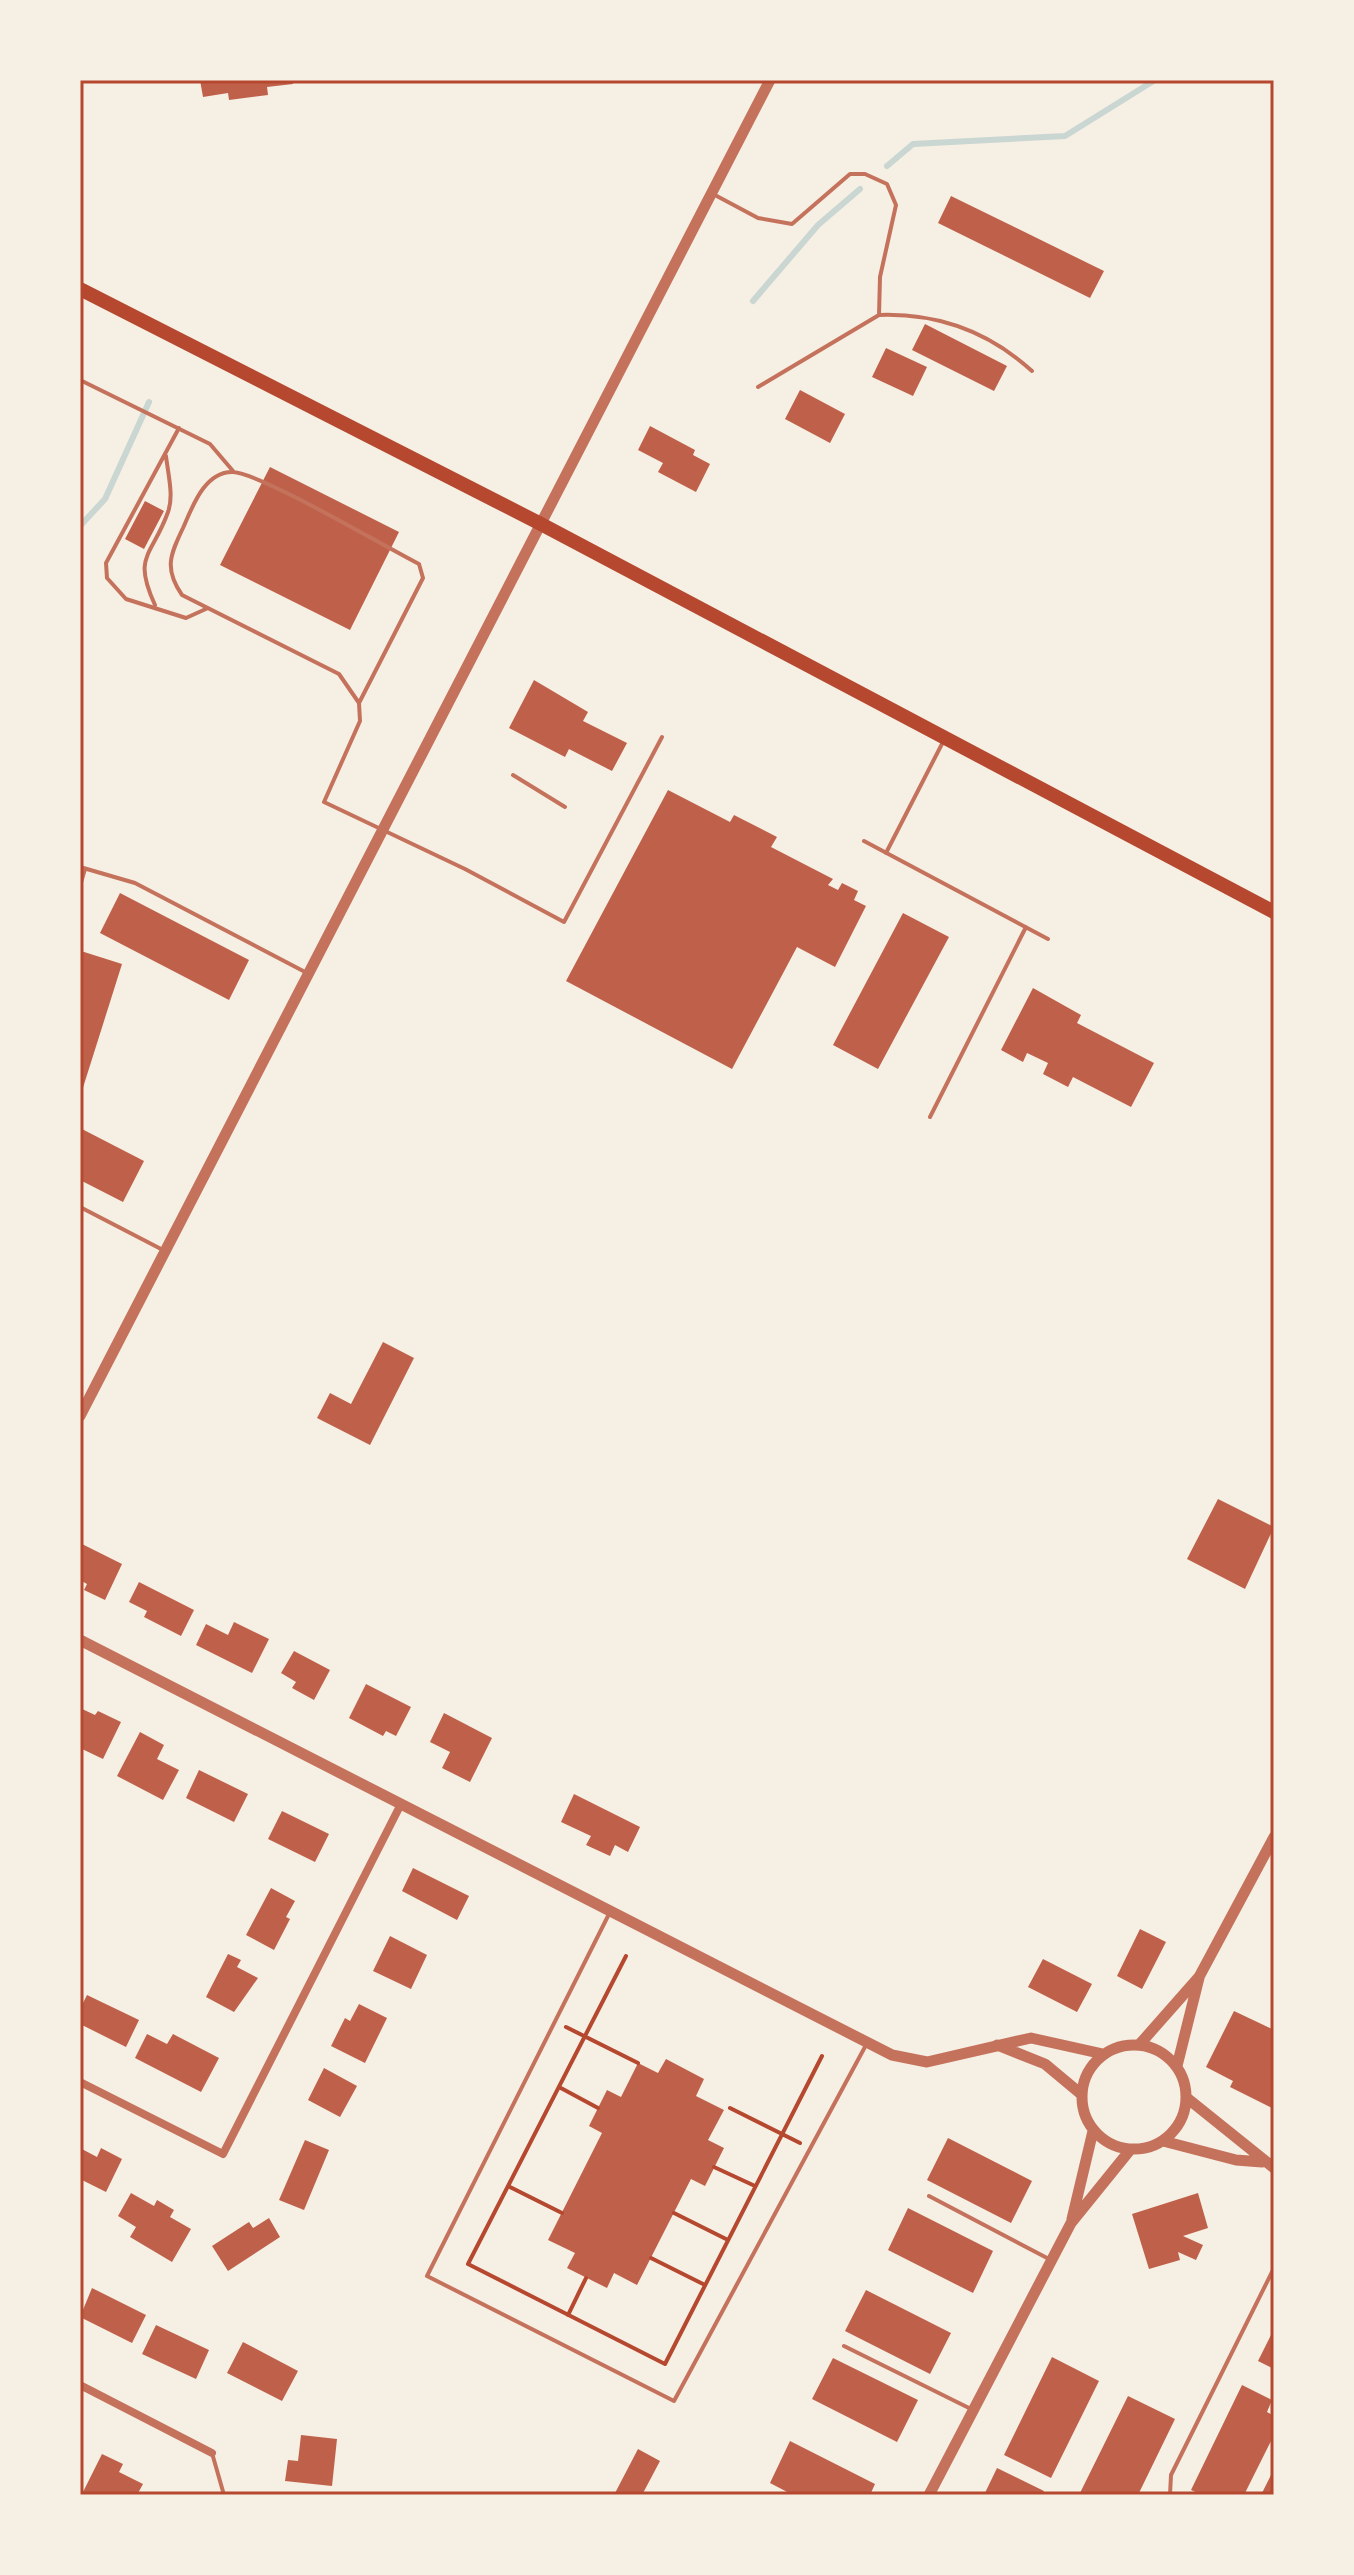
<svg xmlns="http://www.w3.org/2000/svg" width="1354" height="2575" font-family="Karla,sans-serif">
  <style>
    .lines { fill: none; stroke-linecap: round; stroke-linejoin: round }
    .stream { stroke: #c9d6d2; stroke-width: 6 }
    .building { fill: #bf614a }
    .path { stroke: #b5482f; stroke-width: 4 }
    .service { stroke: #c5725c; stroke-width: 4 }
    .minor { stroke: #c5725c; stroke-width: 8 }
    .tertiary { stroke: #c5725c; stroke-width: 11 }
    .primary { stroke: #b5482f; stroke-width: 14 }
    .neatline { fill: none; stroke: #b5482f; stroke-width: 3 }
  </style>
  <rect width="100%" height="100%" fill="#f6efe4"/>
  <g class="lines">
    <!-- stream -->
    <path class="stream" d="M887,166l26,-22 152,-8 90,-56
      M753,301l65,-76 42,-36
      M80,526l25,-27 44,-97"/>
  </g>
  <!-- building -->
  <path class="building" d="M200,80h92l1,4 -26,3 1,8 -39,5 -1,-7 -25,4z
    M951,196l153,75 -14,27 -152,-75z
    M925,324l82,42 -13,25 -82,-41z
    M886,348l41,19 -14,29 -41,-19z
    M800,390l45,24 -15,29 -45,-24z
    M650,426l45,24 -2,5 17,9 -14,28 -38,-20 5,-9 -25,-13z
    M270,467l129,65 -49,98 -130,-65z
    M145,501l19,10 -20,38 -19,-10z
    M534,680l54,32 -5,9 44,22 -15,28 -43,-22 -4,8 -56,-29z
    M668,790l62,32 4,-7 43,22 -6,10 62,32 -5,6 10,5 4,-7 16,8 -4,9 12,6 -31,61 -38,-20 -65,122 -166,-88z
    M120,893l129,67 -20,40 -129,-67z
    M903,913l46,24 -71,132 -45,-24z
    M81,951l41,13 -41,130h-1z
    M1033,988l48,27 -4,8 77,40 -23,44 -58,-30 -5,10 -25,-13 5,-11 -21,-10 -4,9 -22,-12z
    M80,1128l64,33 -21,41 -43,-22z
    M383,1342l31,16 -44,87 -53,-27 13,-25 21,11z
    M1218,1499l56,28 -29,62 -58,-30z
    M80,1543l42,21 -17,36 -21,-10 3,-6 -7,-4z
    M139,1582l55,28 -13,26 -37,-19 3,-6 -18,-9z
    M234,1622l35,17 -17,34 -56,-28 10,-21 22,11z
    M294,1651l36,19 -16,30 -22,-12 4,-6 -15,-9z
    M366,1684l45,23 -15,29 -10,-5 -3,5 -34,-18z
    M80,1708l15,7 3,-4 23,11 -18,37 -23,-11z
    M444,1713l48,25 -22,44 -28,-14 8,-16 -20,-10z
    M140,1732l24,13 -7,14 22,11 -16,30 -46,-24z
    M199,1770l49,24 -14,28 -48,-24z
    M574,1794l66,33 -12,25 -13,-7 -5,11 -24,-11 5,-9 -30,-14z
    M282,1811l47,23 -14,28 -47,-23z
    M413,1868l56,28 -12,24 -55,-29z
    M271,1888l24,13 -9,16 4,2 -16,31 -28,-15z
    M1140,1929l26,13 -24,47 -25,-13z
    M390,1936l37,19 -16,34 -38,-18z
    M228,1954l13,6 -4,7 21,11 -24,34 -28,-15z
    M1043,1959l49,25 -15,28 -49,-25z
    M87,1995l52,25 -13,27 -46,-23v-15z
    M359,2004l28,14 -22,45 -34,-17 14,-28 5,3z
    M1234,2011l40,19v79l-44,-22 3,-6 -27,-14z
    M147,2034l20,10 6,-10 46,24 -18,34 -66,-34z
    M666,2059l38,20 -8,17 28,14 -16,30 16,8 -19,38 -14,-7 -54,106 -23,-12 -7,15 -40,-20 8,-15 -27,-13 54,-107 -13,-7 18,-36 14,7 17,-34 20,10z
    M324,2068l33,18 -17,31 -32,-17z
    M948,2138l84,43 -21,42 -84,-43z
    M305,2140l24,10 -25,60 -25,-10z
    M80,2148l17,9 4,-9 21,11 -16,33 -26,-13z
    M131,2193l23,13 3,-6 17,10 -4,7 21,12 -19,33 -42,-25 6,-10 -18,-11z
    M1198,2193l10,35 -25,8 20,9 -7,15 -18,-8 2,8 -31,9 -17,-55z
    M908,2208l85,43 -20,42 -85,-43z
    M269,2218l11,19 -52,34 -16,-25 37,-24 4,6z
    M92,2288l54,27 -14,28 -52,-26z
    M866,2290l85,43 -21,41 -85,-43z
    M156,2325l53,25 -13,29 -54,-25z
    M1274,2329v40l-16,-8z
    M243,2342l55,29 -16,30 -55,-28z
    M1052,2357l47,24 -48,97 -47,-23z
    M833,2358l85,42 -21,42 -85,-43z
    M1242,2385l30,15 -5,12 7,4v19l-30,60h-42l-11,-5z
    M1128,2396l47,23 -37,76h-54l-4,-2z
    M301,2435l36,4 -5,47 -47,-5 3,-21 10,1z
    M790,2441l85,43 -5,11h-77l-23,-12z
    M638,2449l22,12 -18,34h-28z
    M102,2454l21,10 -4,8 24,12 -6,11 -54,-3z
    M997,2468l47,23 -2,4h-58z
    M1274,2469v26h-13z"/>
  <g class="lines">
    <!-- path -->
    <path class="path" d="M626,1956l-158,308 197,100 157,-308
      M566,2027l72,36
      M559,2087l39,21
      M730,2108l70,35
      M714,2167l41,19
      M508,2186l54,27
      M674,2213l54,27
      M651,2258l54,27
      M568,2315l18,-37"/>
    <!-- service -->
    <path class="service" d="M713,194l45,24 34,6 58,-50h15l22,10 9,21 -16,72 -1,38 -121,72
      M879,315c59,-2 109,16 153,56
      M80,380l130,64 23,27
      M179,428l-73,135 1,15 19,21 60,19 22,-10
      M155,605c-23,-50 -3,-48 13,-93 6,-16 0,-38 -2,-56
      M359,703l64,-125 -4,-14c-32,-16 -162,-93 -187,-92 -28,0 -40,36 -49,56 -13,27 -19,41 -1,67l157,79 20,29 1,18 -36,81 141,67 99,53 98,-185
      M513,775l52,32
      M864,841l184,98
      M886,853l58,-113
      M80,867l55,16 172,90
      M80,886l5,-17
      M930,1117l96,-190
      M80,1207l83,43
      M609,1914l-182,362 247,125 192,-356
      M929,2196l120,63
      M844,2346l127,63
      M212,2453l12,42
      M1170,2495l1,-20 103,-207"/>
    <!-- minor -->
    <path class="minor" d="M80,2082l143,72 178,-350
      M80,2385l132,68"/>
    <!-- tertiary -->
    <path class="tertiary" d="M80,1416l690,-1336
      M80,1640l812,415 35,7 104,-24 72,16
      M1082 2097a52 52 0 1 1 104 0a52 52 0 1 1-104 0Z
      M997,2045l48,19 36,30
      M1139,2045l60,-68 75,-140
      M1177,2066l22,-88
      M1187,2098l87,70
      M1163,2141l73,19 26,2
      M1072,2219l21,-88
      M929,2495l142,-272 59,-73"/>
    <!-- primary -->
    <path class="primary" d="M80,289l459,234 735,389"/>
  </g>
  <!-- border -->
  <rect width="1354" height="2575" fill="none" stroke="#f6efe4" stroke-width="164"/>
  <rect x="82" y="82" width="1190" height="2411" class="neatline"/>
</svg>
